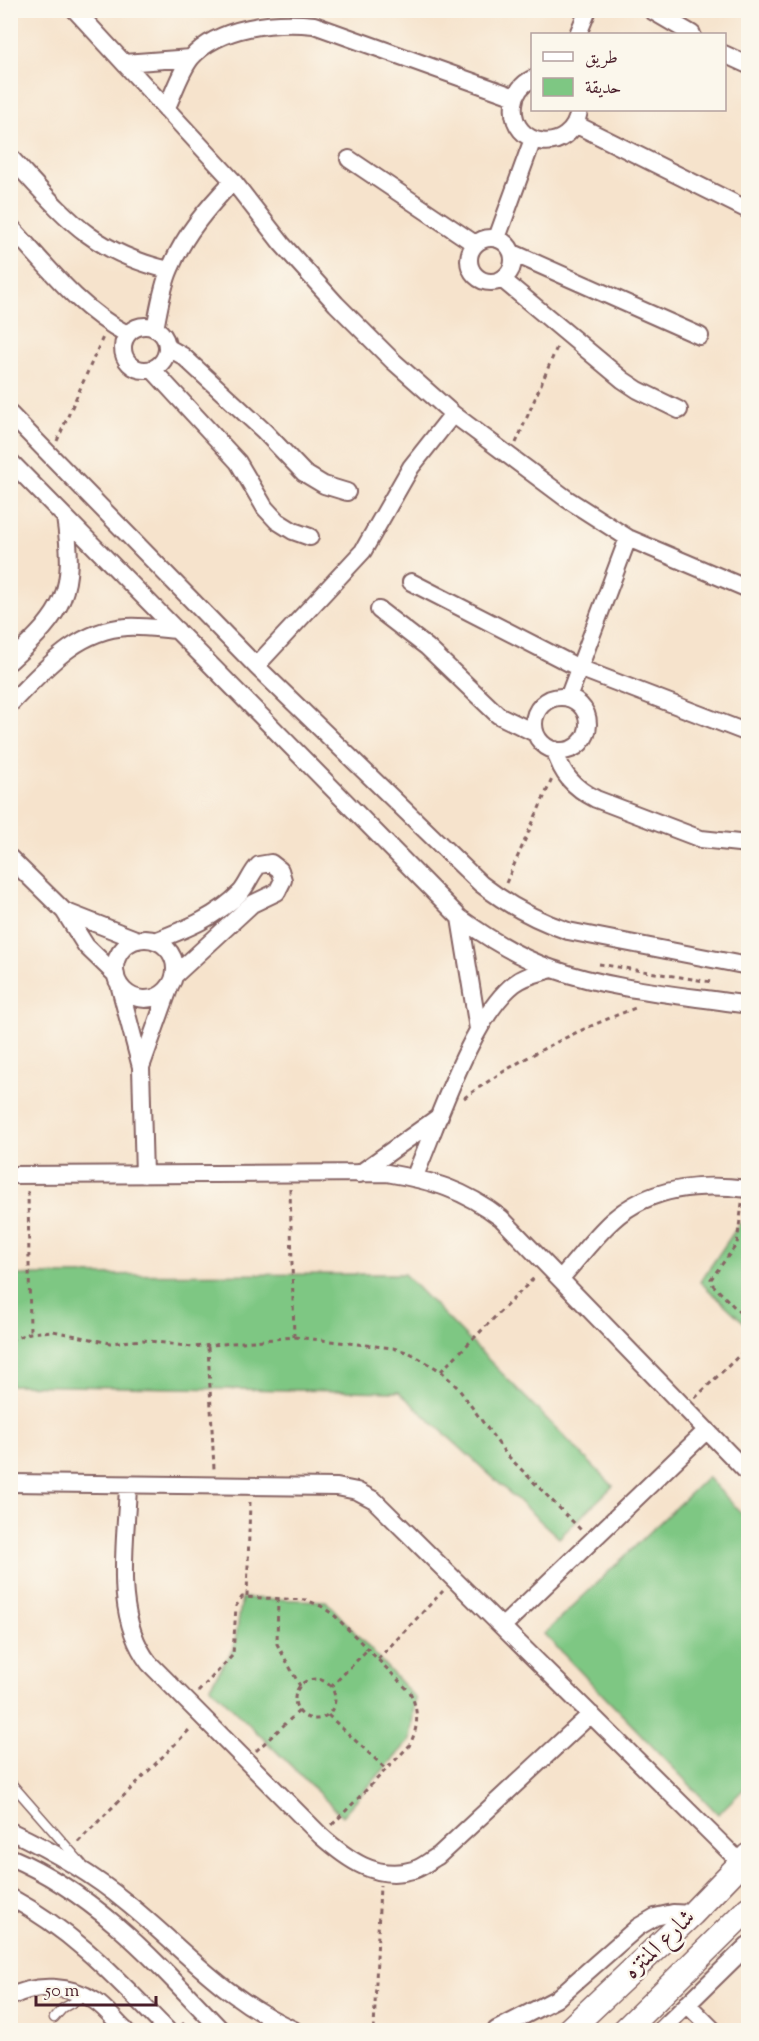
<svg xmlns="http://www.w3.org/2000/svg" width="759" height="2041" font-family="'Sorts Mill Goudy',Amiri,serif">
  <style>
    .green { fill: #7ec783; stroke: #647357; stroke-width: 1.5 }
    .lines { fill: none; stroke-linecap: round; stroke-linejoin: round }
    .lane-casing { stroke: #866463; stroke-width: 11 }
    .street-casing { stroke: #866463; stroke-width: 20 }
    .secondary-casing { stroke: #866463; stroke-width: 27 }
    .path { stroke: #866463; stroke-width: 3; stroke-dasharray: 4.5 4.5; stroke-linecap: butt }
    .lane { stroke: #fff; stroke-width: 8 }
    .street { stroke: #fff; stroke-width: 16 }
    .secondary { stroke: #fff; stroke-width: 24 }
    .labels { text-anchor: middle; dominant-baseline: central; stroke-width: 5; stroke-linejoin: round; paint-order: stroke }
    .street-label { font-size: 24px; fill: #4a1f2b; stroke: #fbf7ec }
  </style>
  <rect width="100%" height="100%" fill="#fbf7ec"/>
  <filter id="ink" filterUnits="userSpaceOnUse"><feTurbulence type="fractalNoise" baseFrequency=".0167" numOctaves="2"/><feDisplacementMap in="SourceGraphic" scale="12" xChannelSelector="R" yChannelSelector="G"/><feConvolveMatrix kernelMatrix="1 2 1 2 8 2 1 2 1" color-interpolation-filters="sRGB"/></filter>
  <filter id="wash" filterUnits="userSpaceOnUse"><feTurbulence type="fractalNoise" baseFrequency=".008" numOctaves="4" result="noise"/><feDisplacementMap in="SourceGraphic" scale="24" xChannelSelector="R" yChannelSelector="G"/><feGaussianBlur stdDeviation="1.35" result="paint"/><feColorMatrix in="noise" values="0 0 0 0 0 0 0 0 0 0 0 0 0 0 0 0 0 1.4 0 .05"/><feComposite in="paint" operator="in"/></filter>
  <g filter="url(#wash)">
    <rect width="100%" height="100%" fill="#f6e3cc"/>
    <!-- green -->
    <path class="green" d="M740,1223l8,1v102l-48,-44z
      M404,1274l209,212 -54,52 -160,-146 -388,-7v-110z
      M707,1477l41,43v265l-30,29 -174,-180z
      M242,1598l84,3 89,97 -5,42 -68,76 -132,-130 24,-38z"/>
  </g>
  <g filter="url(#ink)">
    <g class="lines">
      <!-- lane casing -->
      <g class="lane-casing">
        <path id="lane" d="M10,1782l72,82
          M54,2018l9,-10 20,-11"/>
      </g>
      <!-- street casing -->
      <g class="street-casing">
        <path id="street" d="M75,10l158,171 49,63 54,60 57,57 60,53 114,85 61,39 120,51
          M651,10l41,24
          M578,34l10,-24
          M724,54l24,11
          M124,63l67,-5
          M532,79c-10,5 -17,14 -18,25 -5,45 59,53 65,6
          M166,109c8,-16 14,-37 25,-51 28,-32 85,-37 123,-33l201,72
          M575,124l173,86
          M10,157c53,57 80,95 159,113
          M349,159l126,85
          M10,226c37,40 68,82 117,108
          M469 260a22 22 0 1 1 44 0a22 22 0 1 1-44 0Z
          M497,238l36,-99
          M513,253l187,83
          M503,280l120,100 15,10 41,20
          M123 348a22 22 0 1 1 44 0a22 22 0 1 1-44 0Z
          M155,329c4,-20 7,-42 15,-60 14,-34 38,-62 63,-88
          M167,347l16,9 81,75 40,42 20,12 23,7
          M152,369l86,93 27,46 12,13 16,10 17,6
          M10,414l246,252 225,218c27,21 54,36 87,47l180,35
          M10,461l450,457c29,21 59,40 93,51 62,22 131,26 195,36
          M411,582l168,86 169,65
          M379,610l48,37 71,68 37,18
          M10,661c55,-50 66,-69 55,-144
          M256,666l107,-115 48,-84 42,-53
          M534 724a27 27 0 1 1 54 0a27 27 0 1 1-54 0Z
          M568,698l60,-160
          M10,704c34,-34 66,-74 117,-77 16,-1 34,2 50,3
          M555,750c6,24 19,38 41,49l105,40 47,5
          M10,858l54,53 22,35 30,29
          M64,911l74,29
          M460,918l18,111
          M115 969a30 30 0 1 1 60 0a30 30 0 1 1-60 0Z
          M155,941c31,-12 62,-24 86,-49 7,-8 10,-19 18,-27l12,-2 9,7 3,10 -6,12 -25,12 -78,72
          M119,984l22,83 3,108
          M141,1067l29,-81
          M359,1174l81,-58
          M10,1175l377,-2c46,8 76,16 114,45l247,255
          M414,1178c23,-53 57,-160 100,-194 11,-9 25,-11 38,-15
          M561,1278c17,-19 33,-41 52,-58 38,-34 88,-37 135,-31
          M10,1483l327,4 20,4 17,9 367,363
          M128,1486c-2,58 -16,129 21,177l172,173c26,23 55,45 92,34 9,-2 17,-10 25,-14l153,-142
          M503,1626l204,-196
          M10,1831c43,20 81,42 117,72 59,48 95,94 167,127
          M10,1857c87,37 148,107 211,173
          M10,1897c66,36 106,81 157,133
          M10,1997c26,-14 61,-12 85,4 11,7 20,20 30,29
          M687,2004l26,26
          M496,2030l60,-31 82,-72 17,-10 18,-4 19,1
          M661,2030l87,-85"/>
      </g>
      <!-- secondary casing -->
      <g class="secondary-casing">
        <path id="secondary" d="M569,2030l123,-116 56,-58
          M625,2030l123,-121"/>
      </g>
      <!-- path -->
      <path class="path" d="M57,441l46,-104
        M516,443l41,-96
        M506,883l46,-104
        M599,964l112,18
        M464,1098c54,-39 112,-68 174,-91
        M290,1189l4,148
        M28,1191l2,142
        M742,1203l-5,41 -26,35 2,6 35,36
        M10,1340l20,-7 23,-2 57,12 33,-3 49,7 102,-10 99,11 17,5 31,18 17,17 48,66 76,77
        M208,1347l6,122
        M441,1371l94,-94
        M695,1398l53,-51
        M247,1596l3,-94
        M278,1598l-1,46 23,42
        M378,1659l65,-68
        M295 1699a20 20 0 1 1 40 0a20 20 0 1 1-40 0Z
        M331,1687l37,-38
        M198,1692l35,-37 3,-49 6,-9 64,3 15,6 13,9 76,77c9,20 9,35 -1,54l-78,80
        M328,1715l58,54
        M256,1751l43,-40
        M78,1842l114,-115
        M182,2023l7,7
        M374,2030l6,-145"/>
      <!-- lane -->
      <use href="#lane" class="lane"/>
      <!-- street -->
      <use href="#street" class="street"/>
      <!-- secondary -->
      <use href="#secondary" class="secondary"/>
    </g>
  </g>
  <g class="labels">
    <!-- street labels -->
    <g class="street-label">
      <text transform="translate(660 1945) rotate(-44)">شارع المنتزه</text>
    </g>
  </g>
  <!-- margin -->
  <rect width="759" height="2041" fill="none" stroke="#fbf7ec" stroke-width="36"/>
  <!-- legend -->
  <rect x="531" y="33" width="195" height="78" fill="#fbf7ec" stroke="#b4a19f" stroke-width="1.5"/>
  <rect x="543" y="52" width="30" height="9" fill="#ffffff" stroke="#b4a19f" stroke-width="1.5"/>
  <text x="585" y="63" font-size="18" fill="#4a1f2b">طريق</text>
  <rect x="543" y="78" width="30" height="18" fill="#7ec783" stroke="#b4a19f" stroke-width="1.5"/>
  <text x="585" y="93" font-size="18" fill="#4a1f2b">حديقة</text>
  <!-- scale -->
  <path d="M36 1996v9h120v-9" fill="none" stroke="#4a1f2b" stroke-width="3"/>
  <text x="45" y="1996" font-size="18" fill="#4a1f2b" stroke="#fbf7ec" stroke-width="4.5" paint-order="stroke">50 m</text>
</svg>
